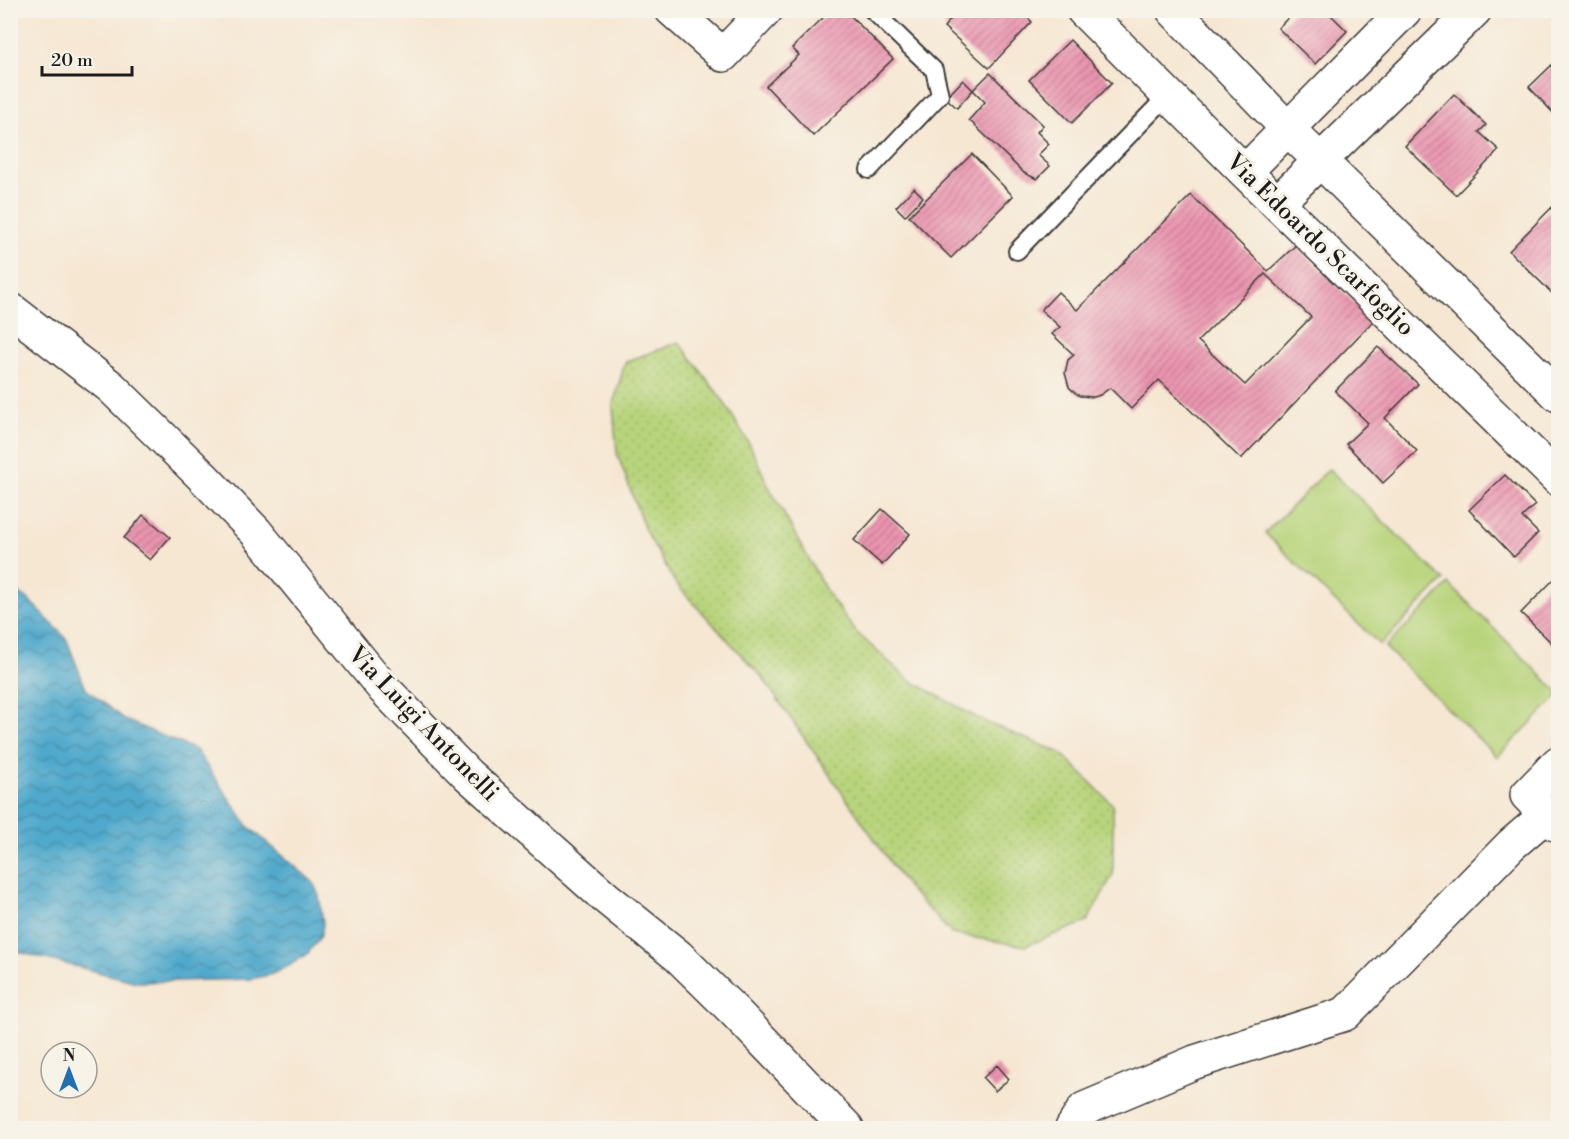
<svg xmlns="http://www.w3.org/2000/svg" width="1569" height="1139" font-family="'Libre Bodoni',serif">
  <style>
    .grass { fill: url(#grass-dots); stroke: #6a784c; stroke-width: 1.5 }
    .pitch { fill: #b8d47b; stroke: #6a784c; stroke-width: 1.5 }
    .water { fill: url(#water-waves); stroke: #366274; stroke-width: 1.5 }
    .building { fill: url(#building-hatch); fill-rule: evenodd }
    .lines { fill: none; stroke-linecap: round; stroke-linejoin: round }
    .lane-casing { stroke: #3d3a37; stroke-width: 20 }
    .street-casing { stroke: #3d3a37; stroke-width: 36 }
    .lane { stroke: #fff; stroke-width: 16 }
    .street { stroke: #fff; stroke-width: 33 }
    .labels { text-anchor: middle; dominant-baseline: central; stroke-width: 6; stroke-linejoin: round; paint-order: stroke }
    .street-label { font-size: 24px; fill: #1c1c1c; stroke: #f7f3e8 }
  </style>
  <defs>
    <pattern id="grass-dots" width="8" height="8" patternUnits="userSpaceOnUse" patternTransform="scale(1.5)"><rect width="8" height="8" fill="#b8d47b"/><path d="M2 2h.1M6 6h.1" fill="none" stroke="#9eb56a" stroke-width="1.8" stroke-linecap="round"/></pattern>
    <pattern id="water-waves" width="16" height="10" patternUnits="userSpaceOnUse" patternTransform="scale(1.5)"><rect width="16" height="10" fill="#4fa9cc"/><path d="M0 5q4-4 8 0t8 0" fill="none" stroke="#4189a5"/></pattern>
    <pattern id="building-hatch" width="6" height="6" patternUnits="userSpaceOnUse" patternTransform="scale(1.5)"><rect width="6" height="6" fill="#eb95b0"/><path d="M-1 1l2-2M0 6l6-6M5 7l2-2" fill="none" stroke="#be798e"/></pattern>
  </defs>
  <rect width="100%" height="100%" fill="#f7f3e8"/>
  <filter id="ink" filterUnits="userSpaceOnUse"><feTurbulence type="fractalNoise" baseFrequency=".0167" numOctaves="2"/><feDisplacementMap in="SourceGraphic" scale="12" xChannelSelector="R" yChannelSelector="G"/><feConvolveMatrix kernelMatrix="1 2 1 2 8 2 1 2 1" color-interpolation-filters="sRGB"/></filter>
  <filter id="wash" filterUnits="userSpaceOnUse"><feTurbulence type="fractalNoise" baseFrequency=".008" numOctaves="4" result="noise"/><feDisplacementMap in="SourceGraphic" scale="24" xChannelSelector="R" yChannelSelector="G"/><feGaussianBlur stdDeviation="1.35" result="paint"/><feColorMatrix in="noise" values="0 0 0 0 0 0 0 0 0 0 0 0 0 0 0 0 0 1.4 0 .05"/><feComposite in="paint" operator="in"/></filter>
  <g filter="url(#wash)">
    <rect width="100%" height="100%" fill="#f6e7d3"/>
    <!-- grass -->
    <path class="grass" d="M679,342l45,60 26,43 18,40 60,109 28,38 52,47 75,42 78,32 52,52v69l-26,48 -62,24 -73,-12 -44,-46 -146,-211 -86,-93 -31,-54 -28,-77 -4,-47 12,-44z"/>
    <!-- pitch -->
    <path class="pitch" d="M1329,469l115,111 -64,65 -115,-112z
      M1449,584l109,108v4l-61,61 -112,-110z"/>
    <!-- water -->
    <path class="water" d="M11,587l16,11 39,40 20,51 39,31 71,30 52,76 65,56 6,14 4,28 -2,12 -13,17 -18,12 -18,9 -21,5 -114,3 -118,-30 -9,-11z"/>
    <g id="blocks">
      <!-- building -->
      <path class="building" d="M831,10h14l48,49 -80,77 -47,-50 33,-31 -7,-7z
        M959,10h61l12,12 -43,46 -45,-41z
        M1296,10h30l21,21 -32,33 -37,-36z
        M1070,40l42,43 -40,40 -43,-43z
        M1558,59v59l-29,-31z
        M990,73l53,52 -6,7 12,12 -11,11 12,11 -13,13 -13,-6 -55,-53 16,-18 -12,-12z
        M963,80l10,10 -16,18 -11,-10z
        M1454,94l32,31 -7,7 20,18 -43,45 -51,-49z
        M972,154l41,42 -62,62 -42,-42z
        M914,188l9,9 -18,19 -9,-9z
        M1191,195l77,76 28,-26 77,76 -132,138 -82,-79 -28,29 -21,-21 -10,7 -6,2 -14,-1 -6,-4 -5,-5 -4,-14 3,-13 6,-5 -22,-21 8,-7 -19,-17 17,-18 19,18zM1265,274l46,43 -66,68 -47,-44z
        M1558,201v98l-49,-48z
        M1378,347l40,37 -33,34 32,33 -34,32 -37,-39 22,-21 -33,-32z
        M1505,475l30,30 -13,12 16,16 -24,24 -45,-47z
        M882,509l28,25 -28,31 -28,-25z
        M143,515l27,22 -20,23 -26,-22z
        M1558,575v74l-37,-36z
        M997,1065l12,14 -14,12 -12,-13z"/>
    </g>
  </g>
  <g filter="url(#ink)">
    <use href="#blocks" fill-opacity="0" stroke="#3d3a37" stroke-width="1.5"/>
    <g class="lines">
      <!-- lane casing -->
      <g class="lane-casing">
        <path id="lane" d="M869,170l71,-75 -6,-25 -62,-60
          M1017,251l151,-156"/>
      </g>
      <!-- street casing -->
      <g class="street-casing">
        <path id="street" d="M672,10l51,45 43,-45
          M1083,10l162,162 313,307
          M1173,10l114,118 271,267
          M1245,172l160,-162
          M1277,203l198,-193
          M10,309l101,78 91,89 54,56 128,157 84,86 137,122 73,59 56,55 113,117
          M1558,763l-31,32 28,29 3,-3
          M1072,1128l12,-19 111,-47 150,-48 166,-169 35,-30"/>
      </g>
      <!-- lane -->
      <use href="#lane" class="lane"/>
      <!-- street -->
      <use href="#street" class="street"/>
    </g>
  </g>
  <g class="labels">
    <!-- street labels -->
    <g class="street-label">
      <text transform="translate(1320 245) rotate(44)">Via Edoardo Scarfoglio</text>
      <text transform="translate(423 724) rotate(46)">Via Luigi Antonelli</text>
    </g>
  </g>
  <!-- margin -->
  <rect width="1569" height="1139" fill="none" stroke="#f7f3e8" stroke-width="36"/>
  <!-- north arrow -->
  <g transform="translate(69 1070)"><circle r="28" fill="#f7f3e8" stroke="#9f9d96" stroke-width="1.5"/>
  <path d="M0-4.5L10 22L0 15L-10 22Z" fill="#1f6fb2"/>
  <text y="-9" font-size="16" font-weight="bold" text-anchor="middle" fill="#1c1c1c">N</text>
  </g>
  <!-- scale -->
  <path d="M42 66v9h90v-9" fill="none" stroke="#1c1c1c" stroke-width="3"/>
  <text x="51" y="66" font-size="18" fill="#1c1c1c" stroke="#f7f3e8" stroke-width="4.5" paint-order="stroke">20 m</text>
</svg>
